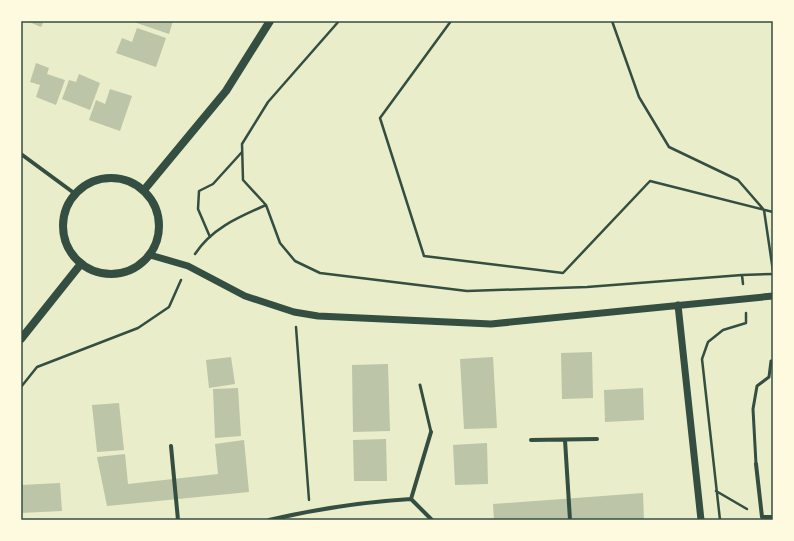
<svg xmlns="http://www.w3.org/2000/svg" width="794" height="541" font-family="Jost,sans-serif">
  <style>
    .building { fill: #bcc5a7 }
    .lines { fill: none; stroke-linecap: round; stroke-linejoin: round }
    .path { stroke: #344e41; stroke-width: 2.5 }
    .service { stroke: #344e41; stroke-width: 3 }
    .minor { stroke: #344e41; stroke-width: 4 }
    .tertiary { stroke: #344e41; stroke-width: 7 }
    .secondary { stroke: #344e41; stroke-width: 8 }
    .neatline { fill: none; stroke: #344e41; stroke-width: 1.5 }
  </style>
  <rect width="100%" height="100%" fill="#e9edc9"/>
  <!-- building -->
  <path class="building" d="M27,21h17l-3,6z
    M131,21h42l-4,13z
    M137,28l29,10 -10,29 -40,-14 6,-15 10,4z
    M36,63l13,5 -2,6 18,6 -9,25 -20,-8 4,-12 -10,-3z
    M79,74l21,9 -10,27 -28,-11 7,-19 7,2z
    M110,89l22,7 -12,35 -31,-11 7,-20 9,4z
    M592,352l1,46 -31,1 -1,-46z
    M231,357l4,27 -26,4 -3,-28z
    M493,357l4,71 -33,1 -4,-70z
    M388,364l2,67 -37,1 -1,-67z
    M238,388l3,48 -26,2 -2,-49z
    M643,388l1,32 -39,2 -1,-32z
    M119,403l5,47 -27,2 -5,-47z
    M386,439l1,42h-33l-1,-41z
    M244,440l5,52 -142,14 -10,-49 28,-3 3,30 90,-10 -3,-30z
    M487,443l1,41 -33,1 -2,-40z
    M60,483l2,28 -41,2v-28z
    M643,493l1,27h-150l-1,-16z"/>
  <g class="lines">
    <!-- path -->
    <path class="path" d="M451,21l-71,97 44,138 139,17 87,-92 123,31
      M612,21l27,76 30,50 69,33 26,30 9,61
      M266,205l14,38 15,18 25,12 147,18 120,-4 155,-12 1,9
      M210,237l-12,-28 1,-18 14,-7 29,-32
      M195,254c17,-26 44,-37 71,-49l-23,-25 -1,-36 26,-42 71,-81
      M742,275l31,-1
      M296,327l13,173
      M21,387l16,-20 101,-39 31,-21 12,-27
      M716,491l31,18
      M720,520l-18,-161 6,-17 15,-12 23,-7v-10"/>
    <!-- service -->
    <path class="service" d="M420,385l11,47
      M756,464l-3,-55 4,-23 12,-9 2,-16h2"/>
    <!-- minor -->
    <path class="minor" d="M21,154l53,39
      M531,440l66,-1
      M565,440l5,80
      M171,446l7,74
      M756,464l6,53h11
      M411,499l20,-67
      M269,520c47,-11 94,-18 142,-21l21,21"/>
    <!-- tertiary -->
    <path class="tertiary" d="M150,255l38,11 57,30 49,16 24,4 173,8 282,-28
      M678,305l23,215"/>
    <!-- secondary -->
    <path class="secondary" d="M63 226a48 48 0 1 1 96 0a48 48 0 1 1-96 0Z
      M144,190l82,-99 44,-70
      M21,339l59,-74"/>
  </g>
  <!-- border -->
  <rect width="794" height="541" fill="none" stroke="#fefae0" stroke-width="44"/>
  <rect x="22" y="22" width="750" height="497" class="neatline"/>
</svg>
